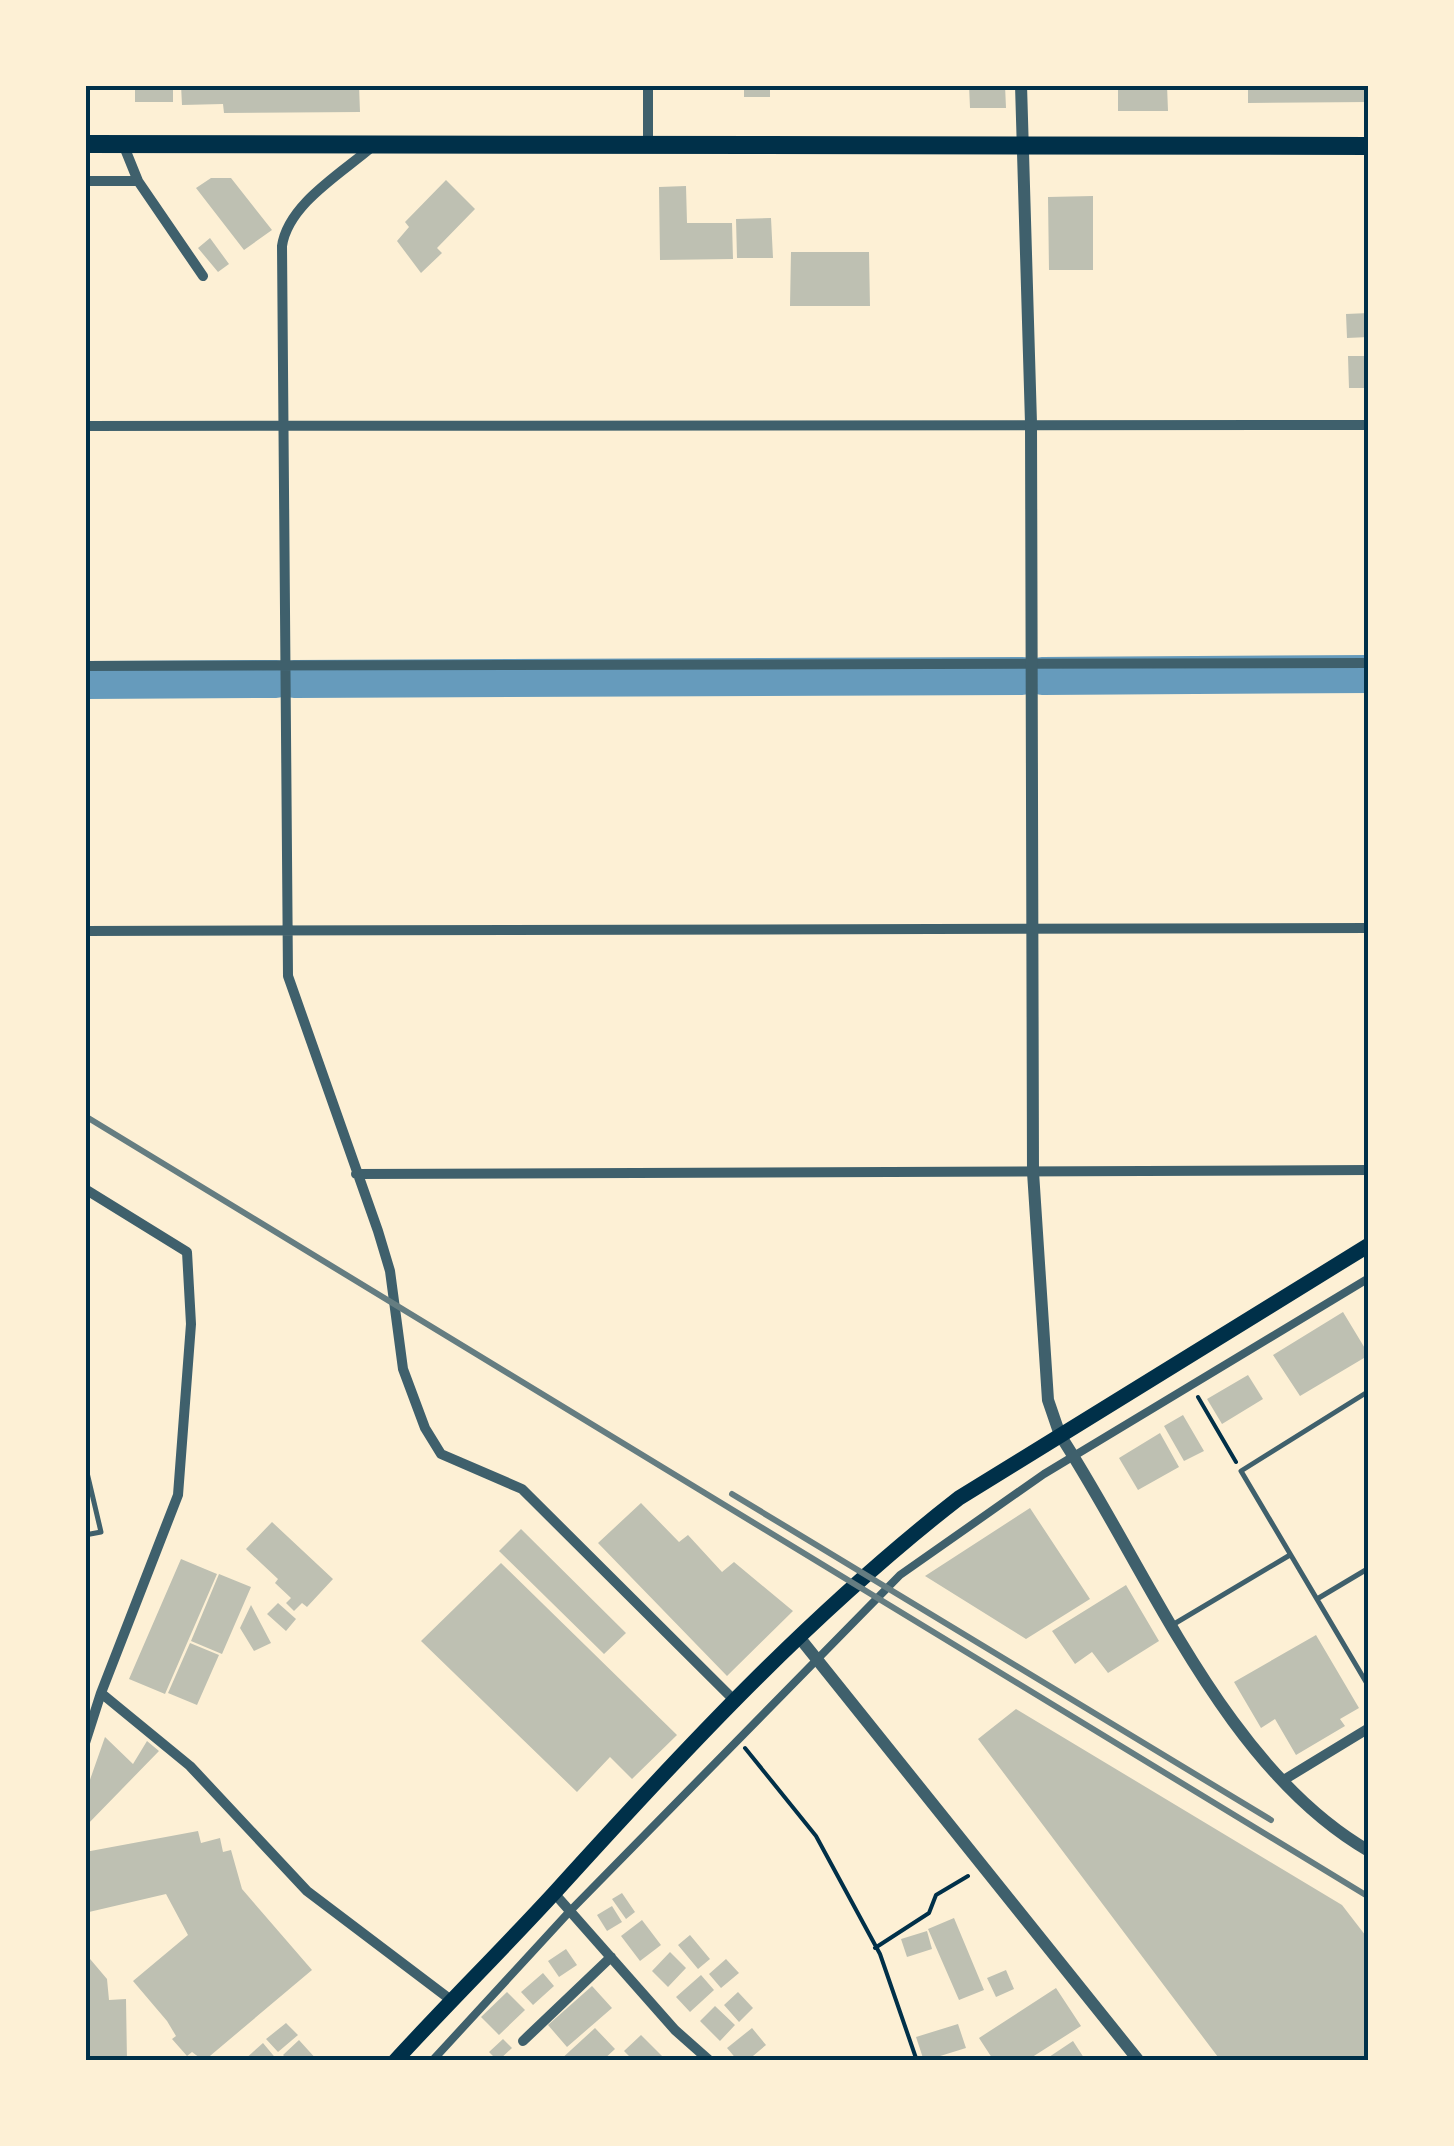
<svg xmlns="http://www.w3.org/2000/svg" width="1454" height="2146" font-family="Figtree,sans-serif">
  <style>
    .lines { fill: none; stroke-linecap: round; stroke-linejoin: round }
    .river { stroke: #669bbc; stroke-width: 38 }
    .building { fill: #bec0b2 }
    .path { stroke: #003049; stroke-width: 4 }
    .service { stroke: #3f606c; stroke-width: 5 }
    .pedestrian { stroke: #3f606c; stroke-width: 8 }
    .minor { stroke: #3f606c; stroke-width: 10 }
    .tertiary { stroke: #3f606c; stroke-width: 12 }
    .primary { stroke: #003049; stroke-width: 15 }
    .trunk { stroke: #003049; stroke-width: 18 }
    .rail { stroke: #657d81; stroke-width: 6 }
    .neatline { fill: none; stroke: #003049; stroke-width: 4 }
  </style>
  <rect width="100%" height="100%" fill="#fdf0d5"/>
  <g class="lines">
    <!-- river -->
    <path class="river" d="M1042,676l327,-2
      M294,679l728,-3
      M85,680l191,-1"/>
  </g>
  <!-- building -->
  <path class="building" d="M135,85h38v17h-38z
    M181,85h178l1,27 -136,1 -1,-9 -41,1z
    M744,85h26v12h-26z
    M969,85h36l1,23h-36z
    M1118,85h49l1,26h-50z
    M1248,85h121v17l-121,1z
    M211,178h20l41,52 -28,20 -48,-62z
    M446,180l29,29 -38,39 5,5 -21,20 -24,-32 12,-14 -4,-5z
    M686,186l1,37h45l1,36 -73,1 -1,-73z
    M1093,196v74h-44l-1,-73z
    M771,218l2,40h-36l-1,-39z
    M210,238l19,26 -11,8 -20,-24z
    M791,252h78l1,54h-80z
    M1369,313v24l-22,1 -1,-24z
    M1348,356h21v32h-20z
    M1343,1312l26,43 -69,41 -27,-41z
    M1248,1375l15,24 -41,25 -15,-25z
    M1183,1415l21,36 -20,10 -20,-35z
    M1160,1433l19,34 -41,23 -19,-32z
    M641,1503l38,39 9,-7 34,37 12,-10 59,49 -66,65 -129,-133z
    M1030,1508l60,91 -64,40 -101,-63z
    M272,1522l61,57 -26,28 -5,-4 -8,8 -8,-8 5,-5 -16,-15 3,-4 -32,-30z
    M521,1529l105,104 -22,21 -105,-103z
    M181,1559l36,15 -52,120 -36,-15z
    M501,1563l176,172 -45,44 -22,-22 -33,35 -156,-151z
    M219,1574l32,13 -29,67 -31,-13z
    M1126,1585l33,56 -51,32 -16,-21 -17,12 -23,-33z
    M278,1603l18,16 -10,12 -19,-17z
    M251,1605l20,38 -17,8 -14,-23z
    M1316,1635l43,73 -19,11 5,7 -49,29 -21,-36 -14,9 -27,-46z
    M190,1643l29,12 -22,50 -29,-12z
    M1016,1709l326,196 27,35v121h-148l-243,-322z
    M105,1737l28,27 14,-23 12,10 -74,76v-33z
    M198,1831l3,12 19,-5 3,14 8,-2 11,39 70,81 -108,91 -12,-9 -5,4 -15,-17 4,-3 -9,-15 -34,-40 55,-46 -22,-41 -77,18 -4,-18v-42z
    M622,1893l13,19 -9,7 -14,-20z
    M612,1906l10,16 -15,9 -10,-16z
    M954,1918l30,72 -25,10 -31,-71z
    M642,1920l19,25 -21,16 -19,-25z
    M927,1931l5,18 -25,8 -6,-18z
    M690,1935l20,24 -12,10 -20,-24z
    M566,1949l11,16 -18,12 -11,-16z
    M670,1952l16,16 -18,19 -16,-16z
    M85,1953l22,26 2,21 17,-1 1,62h-42z
    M726,1959l13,14 -18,15 -12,-14z
    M1006,1970l8,19 -18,8 -9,-19z
    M543,1973l11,13 -21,19 -12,-13z
    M701,1975l13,15 -24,22 -14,-15z
    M592,1986l20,22 -45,39 -19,-22z
    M1056,1988l25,38 -55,35h-32l-15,-23z
    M507,1992l18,18 -26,25 -18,-18z
    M738,1992l15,16 -14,14 -15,-17z
    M715,2006l20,19 -15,16 -20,-20z
    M286,2023l12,12 -20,17 -12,-13z
    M958,2024l8,24 -42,13 -8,-24z
    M595,2028l20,21 -13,12h-43z
    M752,2028l14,17 -19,16h-9l-11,-13z
    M641,2035l22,22 -4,4h-25l-10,-10z
    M503,2039l9,9 -14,13 -9,-9z
    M299,2040l19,21h-29l-6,-6z
    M1073,2041l13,20h-43z
    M263,2043l15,18h-35z"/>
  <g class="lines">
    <!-- path -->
    <path class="path" d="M1198,1397l38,65
      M745,1748l71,88 64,118 37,107
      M875,1948l54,-35 7,-18 32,-19"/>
    <!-- service -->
    <path class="service" d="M1369,1391l-128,80 128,216
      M85,1464l16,68 -16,3
      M1317,1599l52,-31
      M1174,1624l116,-69
      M85,1655v18"/>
    <!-- pedestrian -->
    <path class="pedestrian" d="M432,2061l138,-150 330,-336 144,-101 325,-196"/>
    <!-- minor -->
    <path class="minor" d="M648,143v-58
      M123,144l15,37 65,95
      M373,146c-31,27 -85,58 -91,100l6,730 90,255 12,40 13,98 22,59 16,26 81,35 214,213
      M85,181h53
      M85,426l1284,-1
      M85,666l1284,-3
      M85,931l1284,-3
      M356,1174l1013,-4
      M85,1189l102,63 4,72 -13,171 -77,198 89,73 117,125 144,109
      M85,1743l16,-50
      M1282,1781l87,-53
      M554,1893l121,137 35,31
      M523,2041l88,-84"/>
    <!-- tertiary -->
    <path class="tertiary" d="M1021,85l10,338 2,749 15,228 12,35c89,137 165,333 309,416
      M799,1637l340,424"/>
    <!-- primary -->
    <path class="primary" d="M395,2061c53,-58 109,-113 162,-171 125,-138 254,-277 402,-392l410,-253"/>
    <!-- trunk -->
    <path class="trunk" d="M85,144l1284,2"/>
    <!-- rail -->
    <path class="rail" d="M85,1116l1284,781
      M732,1494l539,326"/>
  </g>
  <!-- border -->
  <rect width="1454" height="2146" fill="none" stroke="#fdf0d5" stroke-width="175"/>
  <rect x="88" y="88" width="1278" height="1970" class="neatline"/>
</svg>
